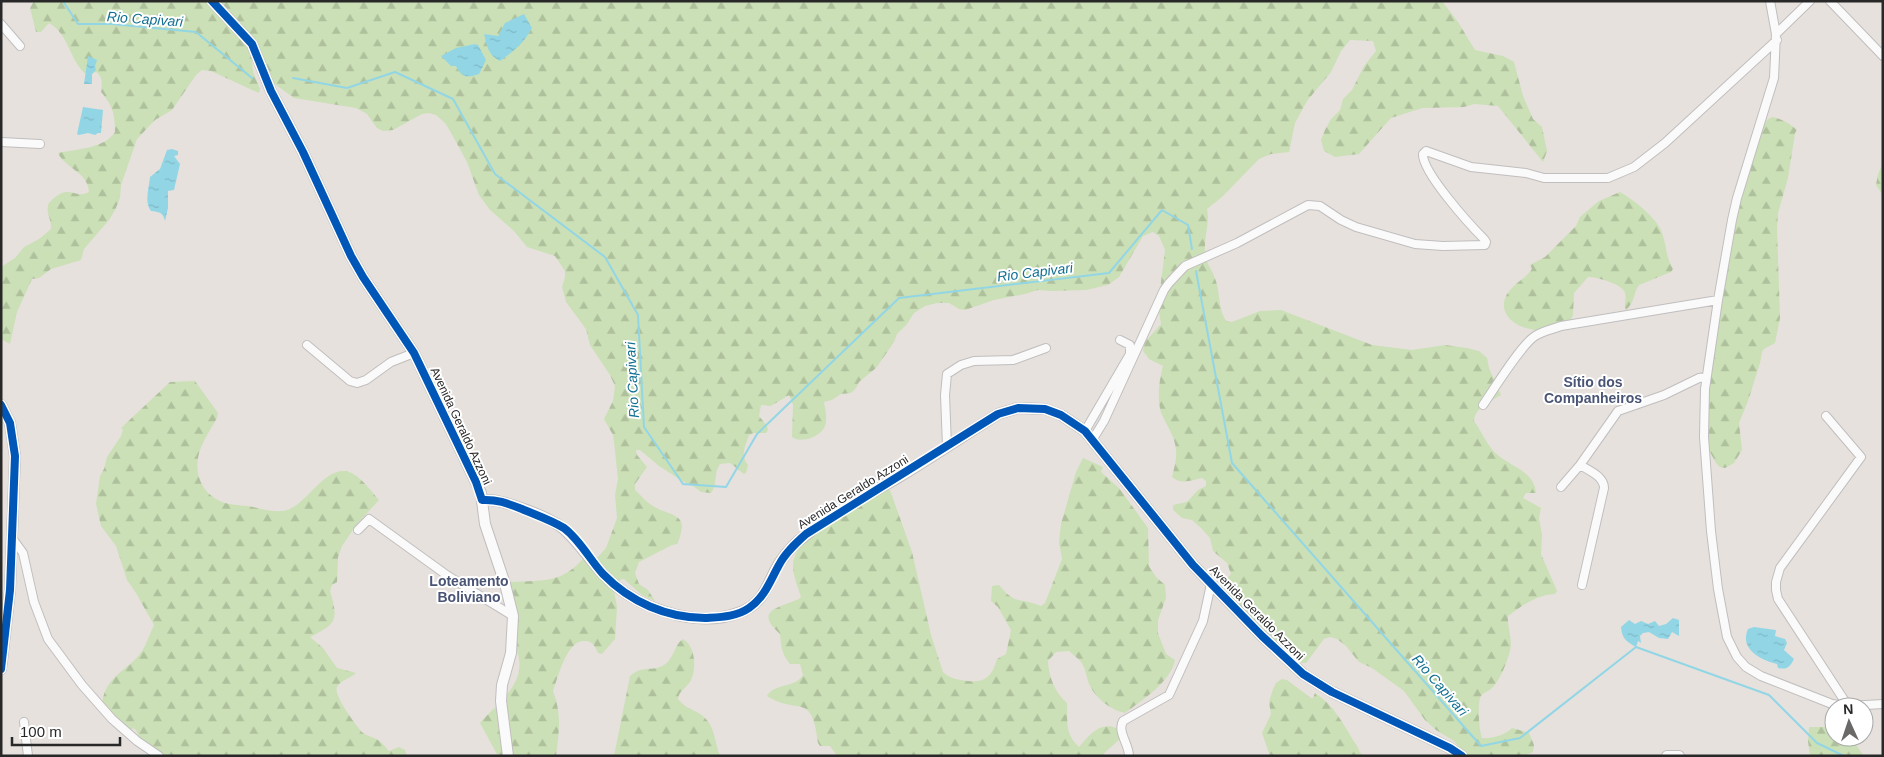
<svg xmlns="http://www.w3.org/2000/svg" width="1884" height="757" font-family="Helvetica,sans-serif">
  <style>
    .forest { fill: url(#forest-firs) }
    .water { fill: url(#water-ripples) }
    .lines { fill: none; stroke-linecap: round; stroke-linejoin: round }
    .stream { stroke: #92d6e6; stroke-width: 2 }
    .street-casing { stroke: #c0bebe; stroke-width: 10 }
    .secondary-casing { stroke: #c0bebe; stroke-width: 12 }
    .street { stroke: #fbfafa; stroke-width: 8 }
    .secondary { stroke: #fbfafa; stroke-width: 10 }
    .cycleway-casing { stroke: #fff; stroke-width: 11 }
    .cycleway { stroke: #0057b8; stroke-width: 8 }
    .labels { text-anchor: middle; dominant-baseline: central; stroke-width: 4; stroke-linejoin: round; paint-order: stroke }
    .street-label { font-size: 12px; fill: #282828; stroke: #fff }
    .water-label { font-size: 14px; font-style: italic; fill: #116f92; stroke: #fff }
    .neighbourhood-label { font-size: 14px; font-weight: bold; fill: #4a5576; stroke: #fff }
  </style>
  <defs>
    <pattern id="forest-firs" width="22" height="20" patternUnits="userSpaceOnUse" patternTransform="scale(1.25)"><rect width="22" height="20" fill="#cbe0b6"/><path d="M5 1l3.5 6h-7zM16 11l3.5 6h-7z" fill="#aec09c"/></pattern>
    <pattern id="water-ripples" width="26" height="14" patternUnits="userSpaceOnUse" patternTransform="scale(1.25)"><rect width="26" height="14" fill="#92d6e6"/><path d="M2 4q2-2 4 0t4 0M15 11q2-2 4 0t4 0" fill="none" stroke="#7eb8c5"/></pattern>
  </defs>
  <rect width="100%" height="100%" fill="#e6e1dd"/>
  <!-- forest -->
  <path class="forest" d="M34,1h1408l16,21 17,28 28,6 11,6 9,34 10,23 9,8 5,24 -4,11 -45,-56 -24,-2 -10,3 -41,1 -10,3 -22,7 -32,36 -24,3 -11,-6 -3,-11 4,-10 6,-11 9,-9 3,-11 9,-9 12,-24 12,-15 -3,-10 -23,-1 -9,11 -10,21 -24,29 -12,22 -6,29 -18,2 -12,5 -36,37 -16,13c3,14 -3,28 -2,42 0,11 6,17 9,25 7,15 3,31 12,45l6,1 28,-11 21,-1 91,35 40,5 33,-5 22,3 12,3 8,7 2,10 12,27c-11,7 -26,12 -27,26 8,11 14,27 25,35 15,12 35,16 37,37h-10l-3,5 18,10 -2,10 3,17 -1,19 16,37 -2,3c-19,1 -32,11 -47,22 -1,11 5,24 2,35 -3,11 -10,30 -19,38 -4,3 -7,3 -10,7 -4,6 -2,35 1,42 10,1 23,-3 30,-10l17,5 5,12 -1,7 -9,4h-58l-12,-15 -18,-11 -11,-10 -21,-29 -32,-23 -13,-6 -13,-16 -9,-7 -7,-2 -6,2 -18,24h-4l-8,-4 -55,-44 -15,-26v-6l7,-9 -4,-11 -14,-12 -3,-13 -9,-10 -9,-8 -10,-2 -9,-8v-5l14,-3 11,-12 8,-4v-5l-4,-3c-10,2 -21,7 -30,-1 2,-8 5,-18 4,-27 -1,-13 -8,-22 -13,-33 -7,-13 -4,-37 0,-51l-14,-7 -6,-8 2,-9 16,-18 -2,-12 1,-22 5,-40 -6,-14 -6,-4 -10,4 -24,41 -11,8 -22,5 -34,1 -14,-1 -13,4 -31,6 -29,10 -6,-1 -10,-6h-12l-12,3 -11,7 -7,11 -10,10 -3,8 -18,26 -17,14 -3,6 -5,5 -10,1 -9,6 -8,2c3,17 6,28 -13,36 -7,2 -13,3 -19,-1l1,-32 -4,-10 -18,11 -10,-1 -2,11 8,10 1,4 -2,3h-12l-5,2c-4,12 -9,21 -1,30l-2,8 -2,1 -14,-11 -10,1c-7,10 -2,20 -9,29l-10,-1 -9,-7 -8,-3 -25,-16 -19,-16h-4l1,5 10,12 -12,17v6c5,4 9,10 15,14 19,14 42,6 27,40l-5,1 -33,17 -4,11 4,11 9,6 7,11 -13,-6 -18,-16h-2l-5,3 -3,9 3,16 -2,32 -13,15 -4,-1c-3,-6 -5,-12 -13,-12 -18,-2 -27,36 -32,50 9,24 6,40 3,65h-58l-18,-33c21,-23 51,-43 35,-77l-6,-64c39,-2 56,2 81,-32l3,8 5,-1 8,-9 11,-30 -2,-23 3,-16 -4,-37 -1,-7 -9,-16 9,-18 2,-15 -5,-11 -20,-30 -4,-16 -20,-27 -4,-15 3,-10v-6l-10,-15 -28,-9 -13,-16 -24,-21 -11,-15 -12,-33 -17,-31 -5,-8 -9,-8 -7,-2 -7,1 -29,16 -10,1 -6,-3 -10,-14 -11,-6 -62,-10 -22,-16 -17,-23 -3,1 1,12 7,17 -1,4 -48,-22 -9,-1 -6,5 -24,35 -17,10 -18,19 -16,46 -1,13 -5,12 -6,10 -25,29 -3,11 -30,9 -12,9 -7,1 -15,33 -7,32 -9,-5v-72l14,-9 9,-11 15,-8 12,-10c1,-8 -5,-16 -3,-23 0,-3 2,-4 4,-6 18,-17 22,0 37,-8 -1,-20 -24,-24 -31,-39 18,-4 46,-4 57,-21 0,-18 -2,-26 -14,-40 1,-7 2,-16 -5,-20l-9,3c-18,-14 -17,-40 -38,-52l-8,9h-5l-6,-24z
    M1773,117c8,2 18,7 24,13l-2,3 -7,45 -10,35 -1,15 3,90 -5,25 -11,6 -2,3 -2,11 -12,38 -9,22 3,27 -8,13 -9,5 -5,-1 -4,-4 -6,-11 -6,-19 2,-41 33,-199 23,-66 6,-8z
    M1883,163v32l-7,-10 2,-11z
    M1620,192c14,8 40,28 43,44 4,13 3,21 10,33l-2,3 -32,13c-6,9 -4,17 -13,25 -3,-6 1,-11 -1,-17 -2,-9 -28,-16 -37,-16l-14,16 -1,22 -2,5 -10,9 -9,5c-10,-3 -22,-4 -32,-8 -17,-8 -22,-24 -8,-38 6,-7 14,-10 20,-19l-2,-4 15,-8 31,-31 4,-9 19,-16z
    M195,381l23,32 -1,5c-5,9 -11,18 -15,27 -10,22 -4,47 20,57 8,3 17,3 26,4 10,2 23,6 34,5 22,-1 39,-42 63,-40 14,2 25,19 34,29l-22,24 -15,22 -4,11 -1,25 -5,3 -2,6c9,30 6,33 -20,46l13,11 14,20 19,5c-5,5 -15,7 -19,14 -4,8 20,40 26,46 4,3 10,4 15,7 4,2 7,7 11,11l10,-4 6,3 2,6h-254l-10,-11 -7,-15 -3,-2 -3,4 -28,-29c5,-30 26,-31 40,-52 5,-8 8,-18 12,-26l-18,-32 -9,-13 -11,-34 -15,-20 -5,-22 4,-28 4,-7 3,-12 14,-21 2,-6 -2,-2 49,-46z
    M1083,458l20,9 -2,5 18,16 29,40 1,38 7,11 9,8 1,13 -8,22v13l8,21 9,6c-5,23 -33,40 -50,53 -14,-3 -30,-15 -36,-29 -3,-8 -3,-15 -8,-22 -3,-4 -8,-7 -12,-11l-13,1 -8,9c1,16 6,30 19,42 1,18 -3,30 12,44 12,-15 26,-30 45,-14 -6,10 -15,14 -22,23h-265l-7,-10h-10l-2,-3c-6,-53 -20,-27 -51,-47 7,-13 29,-8 36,-21l-3,-11h-10c-8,-9 -9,-18 -10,-30 -26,-23 -3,-26 19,-35l2,-2c-3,-10 -8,-21 -8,-31 0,-32 65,-60 90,-75l7,-1 22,62 19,83 12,37c5,5 11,7 18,8 21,4 30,0 36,-21l9,-5 5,-24 -13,-23 -7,-6 1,-15 7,-1c17,21 20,12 42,21l4,-3 17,-44 -3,-17 2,-18 15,-52z
    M683,639c12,7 14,28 8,41 -4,8 -12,10 -13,19 8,11 18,10 27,19 10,9 10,26 15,38h-106l16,-80c12,-11 22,-4 34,-11 10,-6 10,-20 19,-26z
    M1282,679l5,1 24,18h2l2,-5c19,12 28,31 40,50 4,5 4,10 9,13h-94l-8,-23 9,-19 -2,-12 4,-13 3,-6z
    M1809,727h25v10h16l14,19h-54l-2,-15z"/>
  <!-- water -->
  <path class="water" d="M524,14l8,14c-8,15 -18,23 -32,33 -12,-6 -13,-15 -16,-27l14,2 7,-13z
    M475,44l3,1 8,15 -7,14c-12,4 -17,4 -23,-8h-5l-10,-10 15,-8z
    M88,56l9,4 -2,6 1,4 -4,4v10h-8z
    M83,107l20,3 -2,23h-3l-3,2 -7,-2 -9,2 -2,-1z
    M172,149l6,2v4l-4,1 6,8 -6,26 -6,1v17l-3,13c-2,-9 -6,-9 -14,-10 -7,-9 -2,-23 -1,-34l10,-8 7,-19z
    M1673,618l6,2v16l-7,-4 -4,7 -9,-1 -10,-6 -6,1 -3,3 1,7 -3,-2 -2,6c-10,-6 -14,-8 -15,-20l8,-7 6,4 6,-3 7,3 7,-3 4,5 7,-2z
    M1754,627l22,3 -1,6 10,3 2,4 -3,7 10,9c-4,8 -7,11 -16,9l-1,-4c-16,-4 -38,-15 -29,-35z"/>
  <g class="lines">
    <!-- stream -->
    <path class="stream" d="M63,1l15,23h34l84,8 56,46
      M293,78l54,10 48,-16 58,27 42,75 110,83 33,58 6,112 39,57 43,3 31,-53 142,-136 210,-25 53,-63 26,15 4,24
      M1196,271l36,192 249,283 39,-8 116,-91 133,48 48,48 27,13"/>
    <!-- street casing -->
    <g class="street-casing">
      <path id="street" d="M1770,1l6,33 -2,44 -37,120 -5,22 -14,80 -13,89 -1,48 7,94 7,58 9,48 10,20 9,10 15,9 71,28 16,2 35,-2
        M1830,1l53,55
        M1,24l19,22
        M1776,34l34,-33
        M1,142l39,2
        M307,345l43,36 7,2 9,-3 25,-18 23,-9
        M1483,405c11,-16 38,-60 52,-69 8,-5 18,-7 26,-10l157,-26
        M1826,416l35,41 -81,111 -4,14v8l2,9 70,107
        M1085,431l45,-77v-9l-10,-5
        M1093,439l11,-18 60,-131 5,-7 16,-17 52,-23 71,-38 12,1 21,14 15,7 59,17 28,2 42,-1 1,-3 -2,-3c-14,-14 -62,-67 -61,-85l3,-3 45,16 55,6 18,5h64l26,-11 31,-24 112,-103
        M947,446l-2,-51 2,-21 14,-9 13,-4 39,-1 33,-12
        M1580,465c8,5 24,11 24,23l-22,97
        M1561,487l19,-22 38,-54 46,-16 35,-17 7,-1
        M358,530l11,-11 79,57 65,40
        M12,538l11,15 11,49 14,37 34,46 30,34 25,22 22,15
        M24,722l4,34
        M1129,756c0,-12 -12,-24 -6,-35l46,-26 34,-74 8,-37"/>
    </g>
    <!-- secondary casing -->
    <g class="secondary-casing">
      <path id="secondary" d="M212,1l40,43 19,47 32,61 48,104 12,21 51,76 67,140 4,31 20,60 8,32 -2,37 -9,32 -1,16 7,55
        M1,405l9,18 5,33 -5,134 -9,79
        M482,500c19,-2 71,18 84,31 14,13 24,29 37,43 31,33 91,55 135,39 27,-9 29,-30 42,-51 7,-10 16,-20 26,-27 28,-23 62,-40 93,-58 33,-20 66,-42 99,-63l20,-6 27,1 16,6 24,16 108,134 69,71 41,38 29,18 118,56 12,8
        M1667,756h12"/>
    </g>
    <!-- street -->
    <use href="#street" class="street"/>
    <!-- secondary -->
    <use href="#secondary" class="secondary"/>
    <!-- cycleway casing -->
    <g class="cycleway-casing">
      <path id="cycleway" d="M212,1l40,43 19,47 32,61 48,104 12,21 51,76 62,129 6,18c15,-1 27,4 40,9 14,6 29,11 42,19 16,12 26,32 39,46 27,28 64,44 102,44 15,-1 31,-1 44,-10 16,-11 21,-27 30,-43 6,-12 17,-22 27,-31l192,-120 20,-6 27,1 16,6 24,16 108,134 69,71 41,38 29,18 118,56 12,8
        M1,405l9,18 5,33 -5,134 -9,79"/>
    </g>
    <!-- cycleway -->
    <use href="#cycleway" class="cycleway"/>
  </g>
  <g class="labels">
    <!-- street labels -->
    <g class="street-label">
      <text transform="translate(461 426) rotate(65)">Avenida Geraldo Azzoni</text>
      <text transform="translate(853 492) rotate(-32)">Avenida Geraldo Azzoni</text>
      <text transform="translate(1257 613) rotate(45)">Avenida Geraldo Azzoni</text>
    </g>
    <!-- water labels -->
    <g class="water-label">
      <text transform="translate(145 19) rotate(4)">Rio Capivari</text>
      <text transform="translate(1035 272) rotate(-7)">Rio Capivari</text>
      <text transform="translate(632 380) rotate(-93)">Rio Capivari</text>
      <text transform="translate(1440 685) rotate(49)">Rio Capivari</text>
    </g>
    <!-- neighbourhood labels -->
    <g class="neighbourhood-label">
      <text x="1593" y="382">Sítio dos<tspan x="1593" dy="16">Companheiros</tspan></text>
      <text x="469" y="581">Loteamento<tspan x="469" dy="16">Boliviano</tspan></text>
    </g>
  </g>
  <!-- border -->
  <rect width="1884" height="757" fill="none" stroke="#282828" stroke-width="5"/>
  <!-- north arrow -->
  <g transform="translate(1849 722) rotate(357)"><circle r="24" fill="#ffffff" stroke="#a9a9a9"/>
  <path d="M0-4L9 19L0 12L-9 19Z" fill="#6a6967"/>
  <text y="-8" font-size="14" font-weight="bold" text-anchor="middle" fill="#282828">N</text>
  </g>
  <!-- scale -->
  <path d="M12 737v8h108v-8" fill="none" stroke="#282828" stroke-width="2.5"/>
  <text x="20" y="737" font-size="15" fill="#282828" stroke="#ffffff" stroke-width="4" paint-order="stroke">100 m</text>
</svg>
